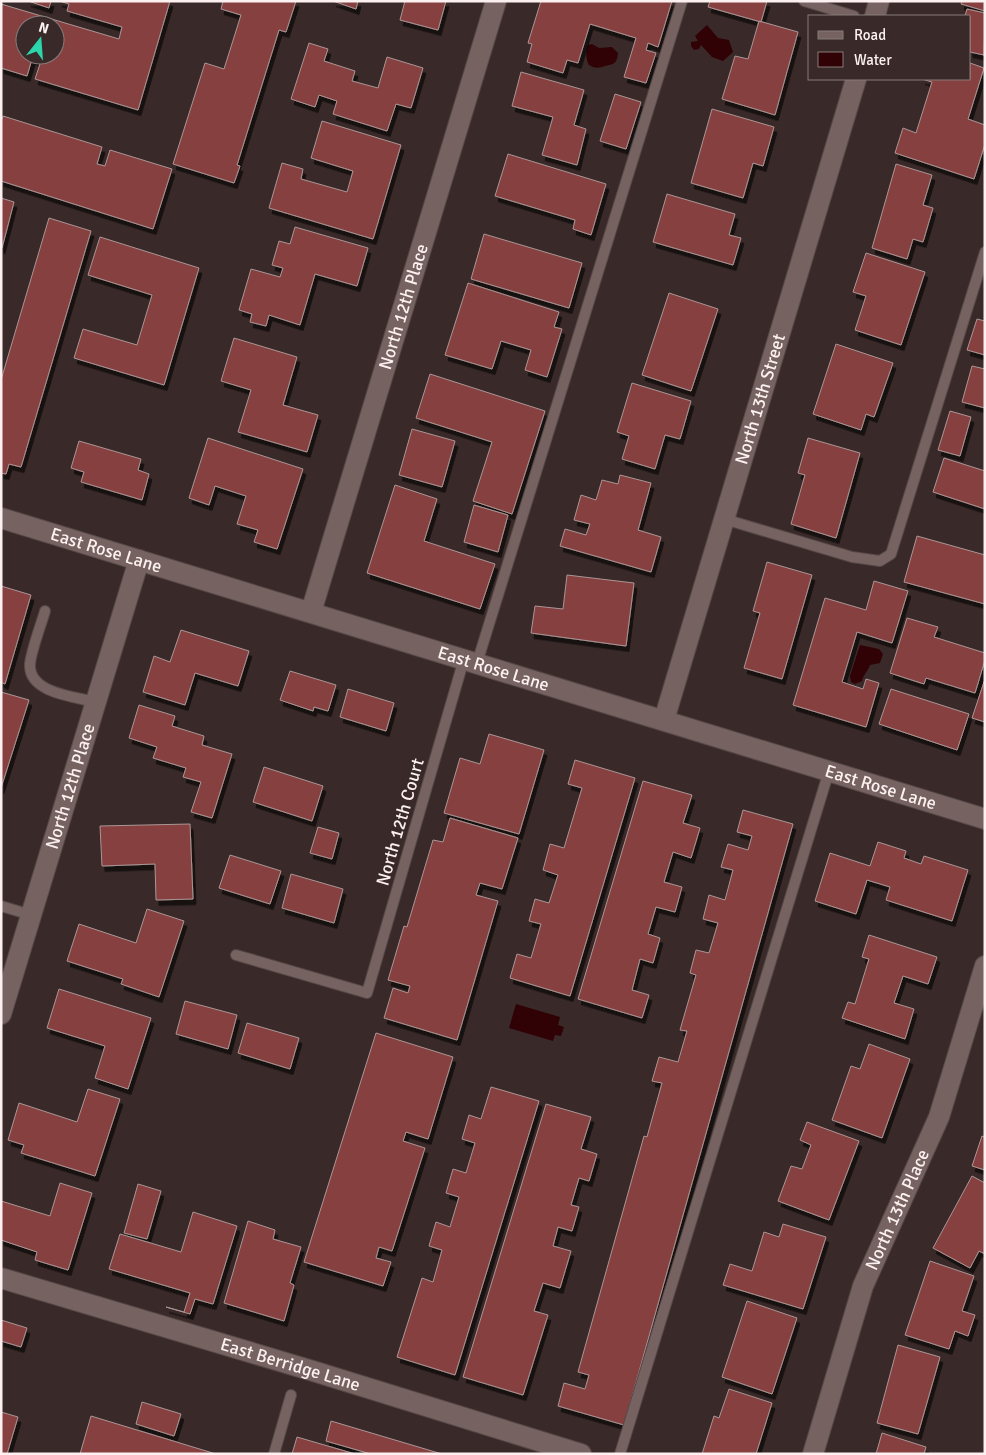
<svg xmlns="http://www.w3.org/2000/svg" width="986" height="1455" font-family="Signika,sans-serif">
  <style>
    .water { fill: #300105 }
    .building { fill: #874041; stroke: #aa9695; fill-rule: evenodd; filter: url(#shadow) }
    .lines { fill: none; stroke-linecap: round; stroke-linejoin: round }
    .service-casing { stroke: #554847; stroke-width: 12 }
    .minor-casing { stroke: #554847; stroke-width: 22 }
    .service { stroke: #756261; stroke-width: 10 }
    .minor { stroke: #756261; stroke-width: 20 }
    .labels { text-anchor: middle; dominant-baseline: central; stroke-width: 4.5; stroke-linejoin: round; paint-order: stroke }
    .street-label { font-size: 18px; fill: #fcf1f0; stroke: #392a29 }
  </style>
  <defs>
    <filter id="shadow"><feDropShadow dx="3" dy="5.5" stdDeviation="0" flood-color="#0009"/></filter>
  </defs>
  <rect width="100%" height="100%" fill="#392a29"/>
  <!-- water -->
  <path class="water" d="M707,25l11,13 11,2 4,12 -10,9 -11,-4 -11,-12 -2,4 -5,1 -3,-4v-4l7,-1 -3,-5z
    M592,44l7,4 13,-1 6,6c-1,10 -3,11 -13,13 -7,2 -9,3 -16,-1 -3,-5 -4,-14 -1,-20z
    M860,645l19,4 4,5 -3,9 -10,2c-2,6 -7,10 -8,16l-7,3 -4,-2 -1,-6z
    M516,1004l44,13 -2,8 6,2 -3,9 -6,-1 -2,6 -44,-13z"/>
  <!-- building -->
  <path class="building" d="M28,1h23l-2,7z
    M59,1h111l-32,109 -103,-31 6,-18 -9,-2 -5,17 -26,-8v-64l118,35 3,-12 -55,-16 2,-7zM25,25h30v30h-30z
    M223,1h73l-10,31 -7,-2 -42,135 3,1 -6,17 -61,-19 32,-101 19,6 17,-54 -20,-6z
    M333,1h25l-2,8z
    M405,1h41l-8,29 -38,-10z
    M541,1h131l-14,46 -10,-4 -2,7 10,3 -10,30 -22,-6 12,-39 -46,-14 -12,39 -11,-3 -4,13 -36,-11 5,-18 -4,-1z
    M710,1h57l-6,21 -53,-15z
    M962,1h23v10l-24,-7z
    M967,9l18,4 -1,42 -14,-3v-36h-5z
    M759,21l39,11 -23,83 -53,-16 13,-43 13,3z
    M309,43l19,6 -4,12 31,10 -3,10 26,7 9,-31 36,11 -12,40 -15,-4 -9,27 -54,-17 4,-13 -18,-6 -4,12 -24,-8z
    M970,63l14,5 -16,51 17,6v19l-11,35 -79,-26 8,-25 13,5 16,-51 -10,-3h48z
    M521,72l63,18 -10,35 12,4 -9,36 -35,-10 11,-38 -41,-11z
    M615,94l26,8 -15,47 -26,-8z
    M712,109l62,18 -11,39 -10,-3 -10,35 -52,-15z
    M3,116l99,31 -5,17 8,2 5,-16 62,19 -19,60 -152,-48v-60z
    M322,121l79,24 -28,94 -104,-31 13,-45 21,6 -2,10 46,13 6,-21 -42,-13z
    M508,154l98,30 -15,51 -18,-6 2,-9 -80,-24z
    M896,164l36,11 -9,30 10,3 -10,34 -10,-3 -6,20 -35,-11z
    M667,194l68,20 -6,21 12,3 -8,27 -80,-23z
    M1,198l13,4 -12,46h-1z
    M49,218l42,13 -70,236 -12,-3 -3,10 -5,-1v-93z
    M295,227l73,21 -11,38 -42,-12 -15,51 -31,-10 -3,11 -16,-4 2,-8 -13,-4 12,-41 29,8 3,-9 -11,-3 7,-24 11,3z
    M484,234l98,29 -13,45 -98,-29z
    M100,237l99,31 -35,117 -90,-27 9,-29 54,16 15,-50 -64,-20z
    M866,253l59,19 -24,73 -46,-15 11,-34 -13,-4z
    M468,283l91,29 -5,15 8,2 -15,48 -22,-7 6,-20 -30,-9 -9,28 -47,-14z
    M669,293l49,16 -27,82 -49,-16z
    M977,319l8,2v34l-18,-5z
    M234,338l63,19 -14,48 35,10 -11,37 -69,-20 13,-42 -30,-9z
    M836,344l57,19 -19,54 -8,-3 -5,16 -48,-16z
    M972,366l13,3v39l-23,-6z
    M430,374l115,37 -33,103 -39,-13 19,-59 -76,-24z
    M632,383l59,18 -11,38 -15,-4 -10,34 -33,-10 7,-23 -12,-4z
    M950,411l21,6 -11,39 -22,-6z
    M412,429l43,12 -13,46 -43,-12z
    M208,438l95,31 -26,80 -23,-7 4,-12 -21,-6 9,-28 -31,-10 -6,19 -20,-7z
    M808,438l52,15 -24,85 -45,-14 14,-49 -7,-2z
    M79,441l62,18 -3,11 11,4 -7,26 -61,-18 3,-10 -13,-4z
    M944,458l41,13v38l-52,-17z
    M620,475l31,8 -13,47 23,7 -10,35 -91,-26 5,-17 21,6 4,-11 -16,-4 7,-25 15,5 6,-20 16,4z
    M395,485l42,14 -13,42 71,23 -15,45 -113,-36z
    M474,505l34,10 -10,37 -34,-10z
    M917,536l68,19v49l-81,-22z
    M767,562l45,13 -30,104 -38,-11 16,-55 -7,-2z
    M567,575l67,8 -8,63 -95,-13 4,-27 28,3z
    M874,581l34,10 -16,52 -35,-11 -15,50 21,7 3,-10 13,4 -13,44 -73,-22 32,-107 41,12z
    M1,586l30,9 -26,89 -4,-2z
    M907,618l31,9 -4,10 51,16v7l-10,33 -49,-15 -2,6 -34,-11z
    M181,630l68,21 -11,35 -43,-13 -10,32 -42,-13 11,-36 16,6z
    M290,671l46,14 -8,26 -14,-4 -1,4 -33,-11z
    M985,679v43l-13,-4z
    M348,689l46,14 -8,28 -46,-14z
    M891,689l78,25 -12,36 -78,-26z
    M1,692l28,8 -28,88z
    M139,705l36,11 -3,10 32,10 -2,9 30,9 -20,64 -21,-6 10,-30 -18,-5 3,-9 -33,-10 4,-11 -28,-9z
    M489,734l55,16 -25,84 -75,-21 16,-55 20,6z
    M575,760l60,18 -65,218 -60,-18 7,-24 14,4 10,-34 -12,-3 6,-22 14,4 9,-28 -15,-5 7,-26 14,4 18,-60 -14,-4z
    M264,767l59,19 -11,35 -59,-19z
    M643,781l49,14 -9,28 17,5 -9,30 -18,-6 -9,30 18,5 -7,25 -19,-5 -8,27 12,4 -7,25 -13,-4 -8,31 17,5 -7,23 -64,-19z
    M743,810l50,14 -169,601 -66,-19 6,-23 21,6 4,-14 -11,-3 66,-236 3,1 15,-54 -10,-2 7,-24 19,5 9,-31 -7,-1 16,-55 -6,-2 6,-23 13,3 9,-30 -15,-4 6,-24 16,5 8,-30 -12,-3 7,-23 20,6 4,-14 -15,-4z
    M450,818l68,20 -16,51 -22,-6 -4,12 22,6 -41,139 -73,-22 9,-30 15,5 2,-7 -22,-6 16,-54 3,1 26,-87 10,2z
    M190,824l3,75 -37,1 -1,-36 -53,2 -2,-40z
    M318,827l21,6 -7,26 -22,-6z
    M878,842l28,9 -2,7 17,6 3,-8 44,14 -16,51 -66,-21 4,-13 -23,-7 -11,34 -41,-13 15,-48 40,13z
    M230,855l51,16 -11,33 -51,-16z
    M291,874l52,15 -9,34 -52,-15z
    M147,909l37,12 -25,76 -38,-13 2,-5 -56,-18 12,-37 57,19z
    M869,935l68,22 -9,27 -25,-8 -9,27 20,6 -9,30 -63,-21 6,-16 7,2 14,-45 -7,-2z
    M59,989l92,29 -23,71 -33,-11 10,-32 -58,-18z
    M185,1001l52,14 -9,34 -52,-15z
    M247,1023l52,15 -9,31 -52,-16z
    M376,1033l77,24 -25,82 -22,-7 -3,9 22,7 -33,103 -13,-4 -3,11 15,4 -8,24 -79,-24z
    M869,1044l41,15 -28,79 -50,-18 19,-54 9,3z
    M491,1087l48,14 -84,274 -58,-18 25,-79 11,4 9,-32 -13,-4 7,-24 14,5 9,-30 -13,-4 7,-24 13,4 9,-30 -13,-4 7,-24 12,4z
    M88,1089l32,10 -25,77 -74,-23 3,-8 -16,-5 11,-37 58,19z
    M546,1104l45,13 -10,32 16,5 -8,27 -10,-3 -8,27 8,2 -7,24 -14,-4 -5,19 18,5 -11,37 -17,-5 -9,28 14,4 -25,80 -60,-18z
    M807,1122l52,19 -30,79 -51,-19 13,-35 11,3 9,-24 -11,-5z
    M982,1136l3,1v33l-13,-4z
    M972,1176l13,7v71l-6,-3 -9,17 -37,-20z
    M60,1183l32,10 -24,77 -33,-10 2,-8 -36,-12v-39l49,15z
    M138,1184l23,7 -14,48 -23,-6z
    M193,1212l44,14 -24,78 -18,-5 -5,15 -24,-7 18,5 6,-19 -81,-24 11,-35 61,18z
    M248,1221l27,9 -2,9 28,8 -11,36 4,2 -10,36 -60,-18z
    M783,1224l43,13 -23,72 -80,-24 7,-21 22,7 12,-39 15,5z
    M930,1261l44,15 -12,35 13,4 -7,21 -13,-5 -6,18 -44,-14z
    M747,1301l50,17 -25,76 -50,-17z
    M1,1320l26,8 -6,19 -20,-6z
    M898,1345l42,12 -22,77 -41,-11z
    M729,1389l43,14 -16,51h-54l12,-38 5,2z
    M142,1402l39,12 -7,22 -38,-12z
    M1,1412l17,5 -11,37h-6z
    M91,1416l125,38h-136z
    M331,1421l111,33h-71l-45,-13z
    M882,1433l44,14 -2,7h-48z
    M297,1437l58,17h-63z"/>
  <g class="lines">
    <!-- service casing -->
    <g class="service-casing">
      <path id="service" d="M804,1l50,15
        M724,519l128,38 28,4 11,-7 94,-302
        M45,611c-4,14 -14,40 -15,53 -2,29 45,33 66,38
        M477,663l205,-662
        M1,906l30,9
        M236,955l131,38 97,-334
        M274,1454l17,-59
        M620,1454l209,-683"/>
    </g>
    <!-- minor casing -->
    <g class="minor-casing">
      <g id="minor">
        <path d="M875,16l4,-15"/>
        <path id="s1" d="M1,518l984,301"/>
        <path id="s2" d="M311,612l185,-611"/>
        <path id="s3" d="M664,720l192,-641"/>
        <path id="s4" d="M1,1014l138,-454"/>
        <path id="s5" d="M1,1278l312,93 268,83"/>
        <path id="s6" d="M813,1454l50,-168 76,-169 46,-151"/>
      </g>
    </g>
    <!-- service -->
    <use href="#service" class="service"/>
    <!-- minor -->
    <use href="#minor" class="minor"/>
  </g>
  <g class="labels">
    <!-- street labels -->
    <g class="street-label">
      <text stroke="none"><textPath href="#s2" startOffset="319">North 12th Place</textPath></text>
      <text stroke="none"><textPath href="#s3" startOffset="335">North 13th Street</textPath></text>
      <text stroke="none"><textPath href="#s1" startOffset="110">East Rose Lane</textPath></text>
      <text stroke="none"><textPath href="#s1" startOffset="515">East Rose Lane</textPath></text>
      <text stroke="none"><textPath href="#s4" startOffset="238">North 12th Place</textPath></text>
      <text stroke="none"><textPath href="#s1" startOffset="920">East Rose Lane</textPath></text>
      <text transform="translate(400 822) rotate(-74)">North 12th Court</text>
      <text stroke="none"><textPath href="#s6" startOffset="259">North 13th Place</textPath></text>
      <text stroke="none"><textPath href="#s5" startOffset="302">East Berridge Lane</textPath></text>
    </g>
  </g>
  <!-- border -->
  <rect width="986" height="1455" fill="none" stroke="#fcf1f0" stroke-width="5"/>
  <!-- legend -->
  <rect x="808" y="15" width="162" height="65" fill="#392a29" stroke="#877a79"/>
  <rect x="818" y="31" width="25" height="8" fill="#756261" stroke="#877a79"/>
  <text x="854" y="40" font-size="15" fill="#fcf1f0">Road</text>
  <rect x="818" y="52" width="25" height="15" fill="#300105" stroke="#877a79"/>
  <text x="854" y="65" font-size="15" fill="#fcf1f0">Water</text>
  <!-- north arrow -->
  <g transform="translate(40 40) rotate(17)"><circle r="24" fill="#392a29" stroke="#877a79"/>
  <path d="M0-4L9 19L0 12L-9 19Z" fill="#2cd5ab"/>
  <text y="-8" font-size="14" font-weight="bold" text-anchor="middle" fill="#fcf1f0">N</text>
  </g>
</svg>
